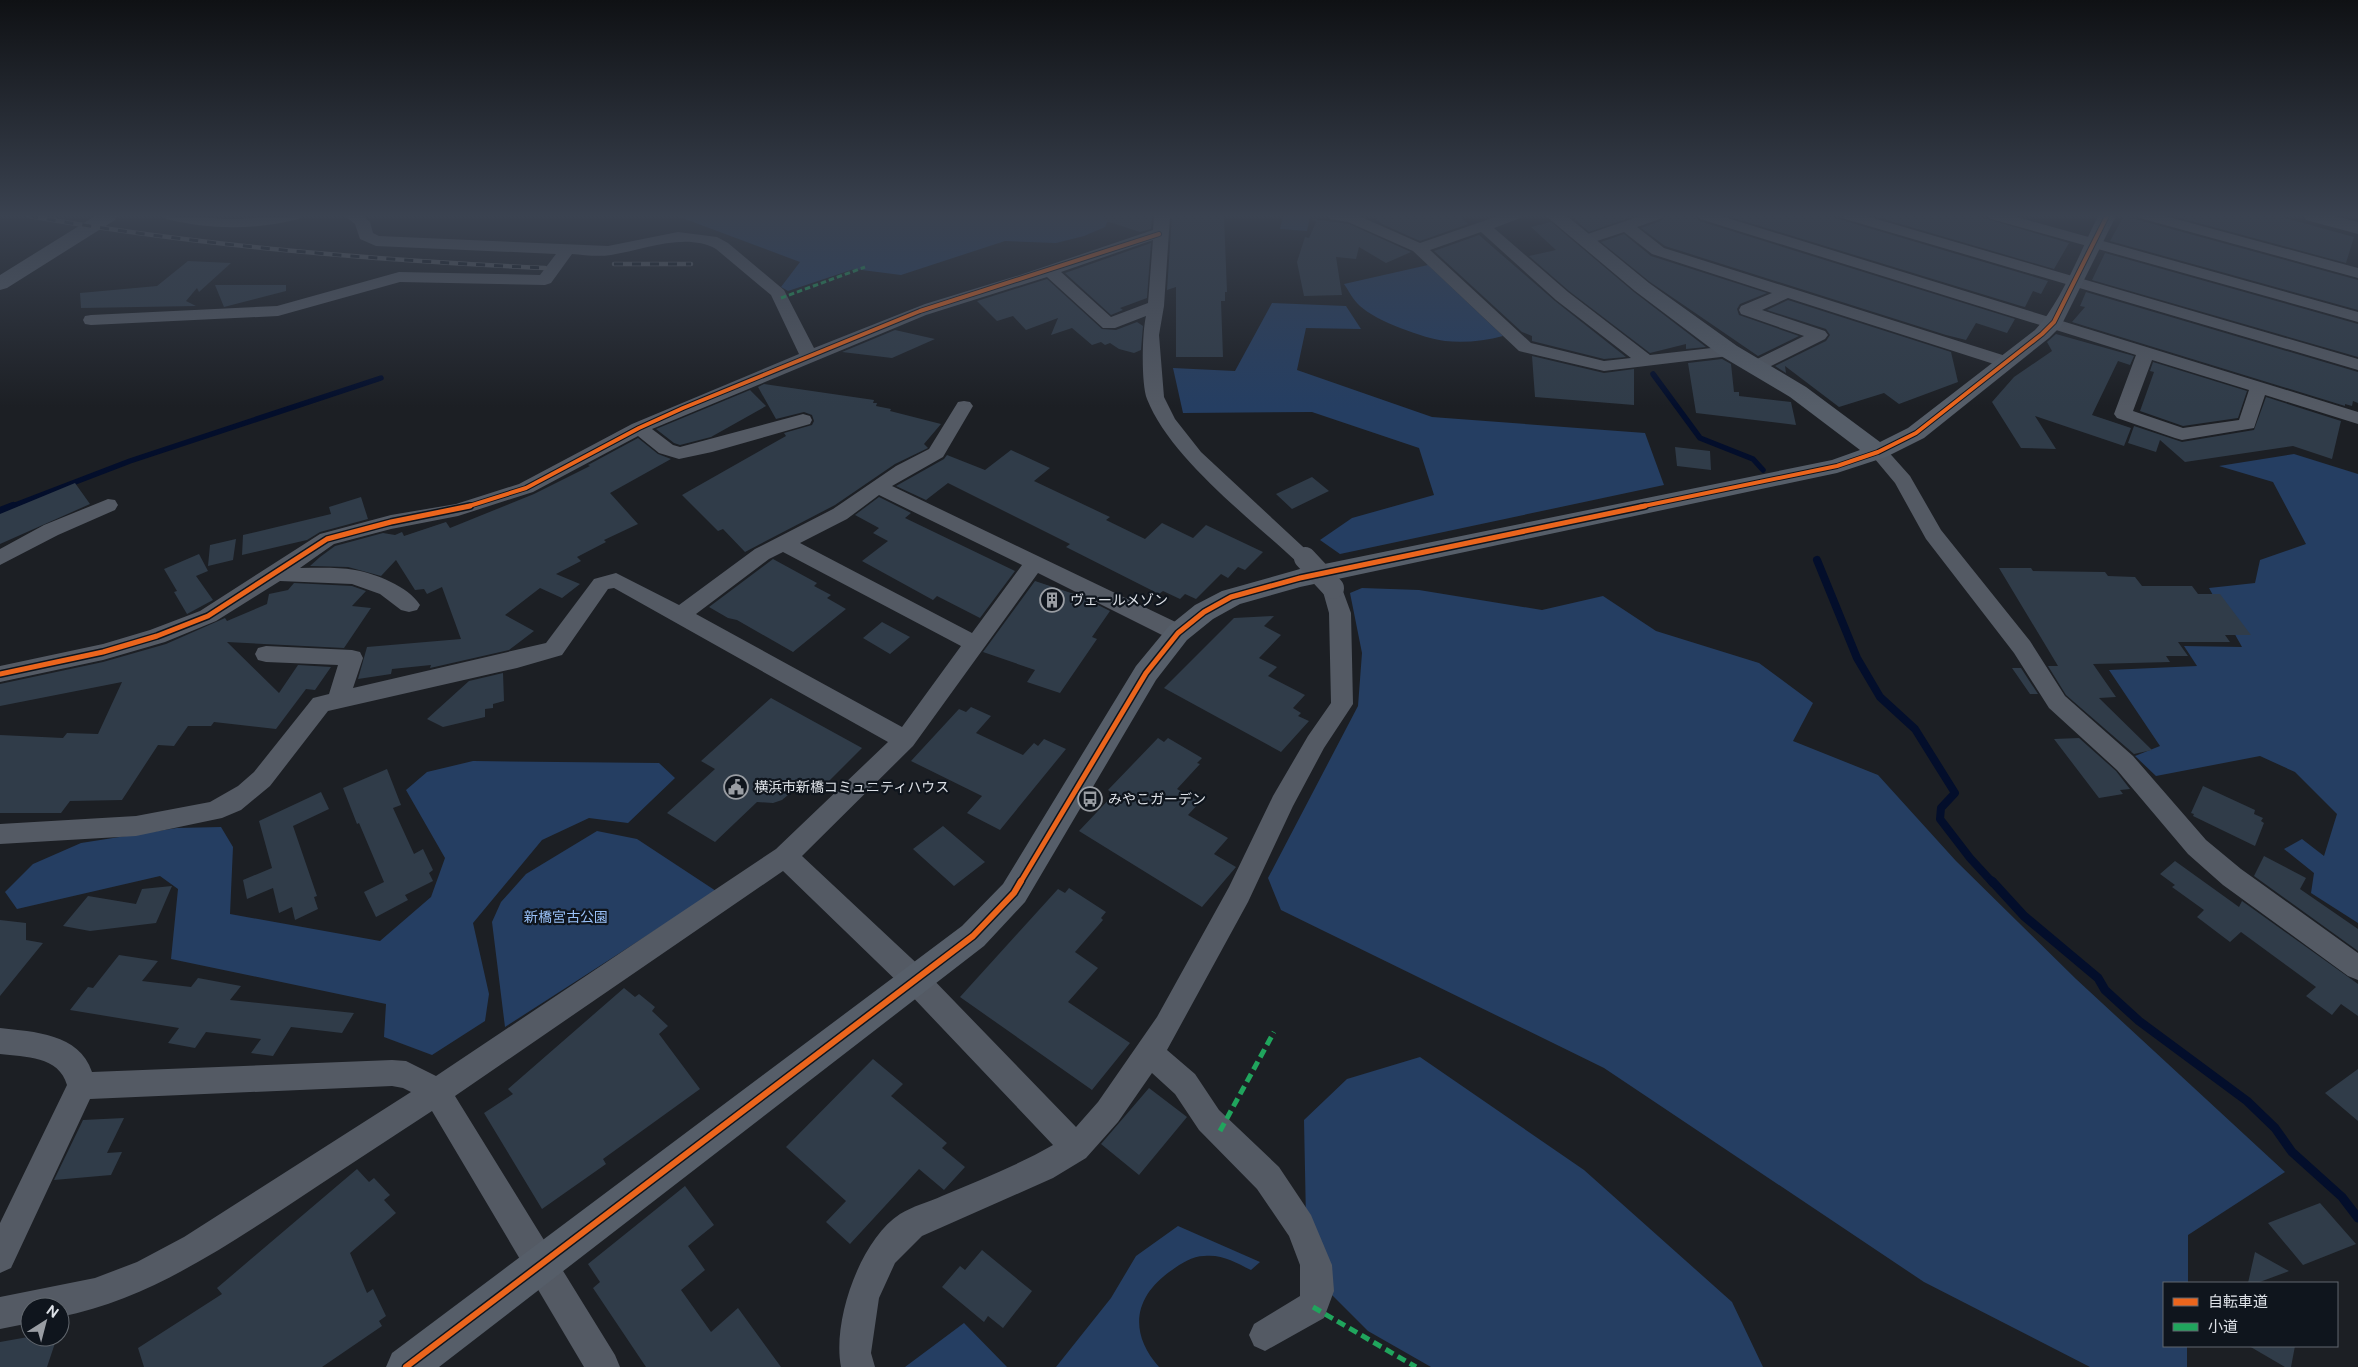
<svg xmlns="http://www.w3.org/2000/svg" width="2358" height="1367" font-family="'Public Sans','Noto Sans JP',sans-serif">
  <style>
    .green { fill: #253e62 }
    .lines { fill: none; stroke-linecap: round; stroke-linejoin: round }
    .stream-far2 { stroke: #030e2b; stroke-width: 5.5 }
    .stream-far1 { stroke: #030e2b; stroke-width: 8 }
    .stream { stroke: #030e2b; stroke-width: 9 }
    .building { fill: #303c49 }
    .street { fill: #545a64; fill-rule: evenodd }
    .secondary { fill: #565e69; fill-rule: evenodd }
    .rail-casing { stroke: #5b5f65; stroke-width: 4.5 }
    .rail { stroke: #0f151d; stroke-width: 3; stroke-dasharray: 9; stroke-linecap: butt }
    .street-bridge { stroke: #545a64; stroke-width: 22 }
    .quiet-far1 { stroke: #20a55d; stroke-width: 3; stroke-dasharray: 5.5 3; stroke-linecap: butt }
    .quiet { stroke: #20a55d; stroke-width: 5; stroke-dasharray: 9 5; stroke-linecap: butt }
    .cycleway-far2-casing { stroke: #0f151d; stroke-width: 6 }
    .cycleway-far1-casing { stroke: #0f151d; stroke-width: 8 }
    .cycleway-casing { stroke: #0f151d; stroke-width: 9 }
    .cycleway-far2 { stroke: #eb651d; stroke-width: 4 }
    .cycleway-far1 { stroke: #eb651d; stroke-width: 5 }
    .cycleway { stroke: #eb651d; stroke-width: 6 }
    .labels { text-anchor: middle; dominant-baseline: central; stroke-width: 4.5; stroke-linejoin: round; paint-order: stroke }
    .poi-label { font-size: 14px; fill: #dde1e7; stroke: #0f151d; text-anchor: start }
    .park-label { font-size: 14px; fill: #99c1f8; stroke: #0f151d }
  </style>
  <rect width="100%" height="100%" fill="#1c1f24"/>
  <!-- green -->
  <path class="green" d="M677,216h433l-5,11 -21,9 -28,7 -51,-2 -104,34 -47,-6 -66,22 -7,-4 19,-25z
    M1283,216h27l-3,15 -27,-2z
    M1428,265l75,71c-18,5 -39,7 -58,5 -22,-3 -69,-20 -85,-35 -7,-6 -11,-15 -16,-22z
    M1272,303l74,3 15,23 -55,-1 -9,42 135,47 213,16 19,52 -324,69 -20,-14 32,-22 82,-23 -15,-47 -107,-36 -129,1 -10,-45 62,3z
    M2294,454l64,20v449l-47,-30 3,-20 -30,-24 18,-10 22,17 13,-42 -42,-42 -35,-16 -104,20 -21,-20 25,-10 -51,-76 88,-4 -13,-20 58,1 -33,-59 46,-5 5,-23 46,-16 -33,-62 -54,-16z
    M1362,588l57,2 123,20 61,-14 53,35 103,32 54,40 -20,38 85,34 78,86 120,118 209,193 -97,63v48h-24v63h23v21h-97l-166,-85 -320,-214 -323,-158 -13,-32 90,-172 4,-53 -12,-60z
    M473,761l186,2 16,15 -47,45 -39,-5 -47,22 -69,83 16,71 -4,27 -53,34 -48,-18 2,-33 -215,-45 7,-70 -18,-13 -143,33 -12,-17 28,-28 48,-21 96,-15 44,-1 12,20 -3,67 150,27 51,-44 14,-39 -39,-68 21,-18z
    M597,831l40,8 79,52 -211,136 -13,-105 9,-20 25,-28z
    M1420,1057l164,113 148,132 31,65h-332l-63,-36 -61,-61 -3,-150 43,-41z
    M1178,1226l82,36 -9,8c-16,-8 -29,-16 -47,-14 -11,0 -24,8 -32,14 -38,26 -44,62 -13,97h-103l55,-69 25,-42z
    M964,1323l43,44h-102z"/>
  <g class="lines">
    <!-- stream-far2 -->
    <path class="stream-far2" d="M1653,374l47,64 53,21 10,11
      M10,507l120,-46 251,-83"/>
    <!-- stream-far1 -->
    <path class="stream-far1" d="M0,511l13,-5
      M1817,560l40,98 23,39 35,32 40,64 -14,15 -1,11 30,39 23,25"/>
    <!-- stream -->
    <path class="stream" d="M1992,881l32,35 74,62 7,12 34,31 108,80 28,27 17,24 50,45 16,21"/>
  </g>
  <!-- building -->
  <path class="building" d="M1104,216h48l-1,13 -11,3 -37,-12z
    M1172,216h52l3,76h-2v9h-4l2,56h-47v-70l-9,3z
    M1371,216h89l8,8 -48,17 -38,-17z
    M1577,216h57l-45,16 -17,-15z
    M1665,216h30l4,5 316,98 -8,14 -31,-10 -10,17 -20,-5 -281,-89 -24,-18 20,-7z
    M1727,216h101l220,65 -7,13 -8,-3 -8,16 -4,-1z
    M1873,216h104l92,27 -15,26z
    M2124,216l234,64v30l-248,-69z
    M2172,216h106l76,21 -8,26z
    M1312,219l37,5 62,28 -25,11 -27,-16 -3,12 -20,-2 6,38 -38,1 -7,-34 8,-25 4,1 7,-16z
    M1551,222l83,70 72,55 -20,2v-5l-36,9 -81,-62 -40,-35 27,-6 -25,-23z
    M1624,234l27,22 116,37 -27,11 -3,5 2,6 60,21 -41,20 -108,-74 -49,-40z
    M1479,235l76,66 71,56 -22,2 -72,-18v-5l-10,-4 -88,-81z
    M1151,243l-4,55 -27,10 3,2 -12,5 -46,-42z
    M2105,253l253,71v33l-266,-77z
    M188,261l43,2 -32,29 -2,-4 -11,13 10,5 -115,2 -1,-15 77,-7z
    M1047,279l55,50 14,1 21,-8 6,4 -2,24 -7,3 -15,-4 -9,-6 -5,2 -4,-3 -9,3 -20,-17 -21,7 7,-17 -32,12 -13,-14 -16,5 -20,-20z
    M215,285h71v6l-62,16z
    M2086,292l272,80v31l-5,-2 -1,5 -7,-2v2l-273,-84 13,-15 -5,-1z
    M1788,300l163,52 7,30 -59,22 -15,-11 -45,14 -54,-41 1,7 -11,-7 51,-25 4,-6 -4,-6 -59,-19z
    M895,330l40,9 -43,19 -50,-6z
    M2056,334l78,22 -4,9 -12,-4 -26,54 39,13 -7,18 -89,-30 21,33 -35,-1 -29,-46 22,-25 38,-26 -5,-9z
    M1532,356l72,17 30,-4v36l-99,-8z
    M1722,359l9,5 3,28h5v4l52,6 5,23 -100,-12 -8,-50z
    M2153,362l94,29 -9,27 -55,8 -43,-15 14,-39 -4,-1z
    M764,384l110,16 -1,3h4l-1,3 15,3 -1,2 4,1 47,12 -17,20 4,4 -33,16 -60,41 -90,47 -22,-23 -5,2 -36,-36 104,-59 -2,-3 28,-8 2,-4 -2,-6 -8,-3 -28,7 -18,-32z
    M750,390l16,16 -55,31 -31,8 -6,-2 -18,-14z
    M2266,397l75,24 -9,38 -39,-13 -108,16 -25,-22 -4,12 -28,-9 6,-17 48,16 72,-12z
    M638,438l20,16 13,5 -61,34 28,31 -34,16 2,2 -29,15 4,4 -25,13 24,10 -18,14 -22,-10 -35,27 29,16 -25,19 -79,18 1,-3 -39,4 -1,5 -33,5 9,-32 94,-8 -19,-52 -15,7 -3,-5 -9,1 -19,-30 -15,16 -33,-9 -38,-1 10,-9 15,-11 48,-13 12,2 7,-3 2,4 42,-14 4,6 84,-34 56,-28 -2,-1z
    M1675,447l35,4 1,19 -34,-4z
    M1011,450l39,18 -16,13 76,36 -4,3 39,19 17,-16 31,15 13,-13 57,27 -18,18 -7,-3 -10,11 -7,-4 -25,25 -11,-5 -5,5 -17,-8 -4,3 -93,-47 4,-3 -122,-61 -22,17 -30,-14 48,-27 3,-4 38,15z
    M1312,477l17,14 -37,18 -16,-15z
    M75,483l15,21 -90,40v-30z
    M361,497l7,22 -48,13 -13,8 -65,15 1,-20 88,-21 -2,-7z
    M879,497l32,16 -6,5 110,53 -35,47 -43,-22 -4,4 -71,-39 26,-20 -15,-8 6,-5 -24,-13z
    M236,539l-3,21 -25,6 2,-21z
    M199,554l9,17 -12,5 17,24 -26,14 -13,-22 3,-1 -13,-22z
    M773,559l44,24 -3,3 17,9 -4,3 19,11 -53,43 -56,-32 -9,-2 -19,-11z
    M1999,568h32l2,3 72,1 3,4 27,1 7,9h50l6,8h22l31,41h-26l5,7h-52l10,14h-22l4,6 -77,2 23,33 -17,1 53,52 -18,4 -68,-59 -18,-29h10z
    M1035,581l45,15 30,15 -18,26 5,2 -37,54 -33,-11 8,-12 -52,-18z
    M294,583l58,3 14,5 -14,15 19,2 -27,40 -117,-6 52,51 19,-28 33,2 -16,23 -9,-1 -30,40 -62,-7 -3,4h-23l-14,20 -16,-1 -36,55 -52,1 -9,12h-61v-78l63,3 4,-5 31,1 24,-52 -122,24v-22l103,-22 63,-18 59,-26 2,3 40,-17 2,-10 19,-4z
    M1274,616l-10,10 17,9 -22,23 18,9 -9,9 37,19 -12,13 8,5 -3,3 11,5 -28,31 -117,-64 70,-70z
    M882,622l28,15 -20,17 -27,-16z
    M2012,668h9l17,26h-8z
    M503,673l1,28 -11,3v4l-8,1v8l-42,10 -16,-8 42,-38z
    M771,698l91,50 -44,44 -16,-9 -20,17 -9,3 -16,-1 -42,40 -48,-29 48,-44 -14,-8z
    M971,707l20,9 -15,17 47,22 11,-12 4,3 6,-7 22,10 -66,81 -33,-17 15,-17 -71,-35 48,-52 7,3z
    M1158,738l6,4 4,-4 34,20 -5,5 3,1 -23,25 23,13 -12,13 40,23 -14,16 22,13 -34,40 -123,-76 35,-37 -6,-4z
    M2079,738l37,33 14,18 -10,1 3,4 -24,4 -45,-59z
    M387,769l14,36 -8,3 21,46 9,-5 10,21 -4,3 4,8 -28,14 3,5 -32,17 -12,-25 20,-10 -25,-59 -2,1 -14,-36z
    M2203,786l52,24 -1,4 9,4 -2,3 3,2 -9,23 -62,-30 1,-2 -3,-1z
    M321,792l8,17 -36,17 24,70 -3,1 4,12 -23,11 -3,-13 -13,6 -6,-25 -26,11 -4,-19 29,-12 -13,-47z
    M943,826l42,36 -31,24 -41,-37z
    M2264,856l42,22 -6,11 58,40v22l-104,-75z
    M2175,861l64,46 3,-6 116,83v32l-17,-12 -9,11 -26,-19 10,-9 -75,-55 -11,10 -33,-25 7,-7 -32,-23 3,-2 -15,-11z
    M172,886l-16,37 -66,8 -27,-5 25,-30 48,8 6,-15z
    M1069,888l37,24 -5,6 2,2 -28,32 23,16 -30,34 62,41 -38,47 -132,-93 98,-108 7,4z
    M0,920l26,3v17l17,3 -43,53z
    M119,955l39,6 -16,20 49,6 7,-9 43,8 -11,14 124,13 -12,20 -51,-6 -18,29 -22,-3 10,-14 -55,-7 -11,16 -27,-5 11,-15 -109,-18 18,-23 5,1z
    M624,988l11,9 4,-3 16,13 -3,4 16,15 -9,8 41,55 -97,70 3,5 -64,45 -58,-96 29,-19 -5,-5z
    M873,1059l30,25 -12,12 56,47 -5,5 23,19 -21,23 -25,-21 -69,75 -24,-22 20,-21 -60,-54z
    M2358,1069v52l-33,-28z
    M1149,1088l38,29 -48,58 -38,-31z
    M124,1118l-17,35 15,-1 -11,23 -57,5 29,-60z
    M357,1169l12,13 5,-4 16,17 -6,5 12,13 -46,40 17,40 6,-4 13,27 -7,5 3,5 -60,41h-178l-6,-19 84,-54 -5,-6z
    M685,1186l29,39 -26,21 17,24 -24,20 30,42 27,-24 43,59h-135l-53,-79 7,-6 -12,-18z
    M2320,1203l36,41 -53,21 -35,-42z
    M982,1250l50,41 -29,37 -15,-12 -4,6 -42,-35 18,-21 5,4z
    M2255,1252l34,19 -32,12h-9z
    M28,1337h29l-10,30h-47v-25z
    M2249,1346h46l-4,21h-6z"/>
  <g class="lines">
    <!-- street -->
    <path class="street" d="M163,216l70,3 69,-3 -3,3c-45,11 -88,11 -133,0z
      M345,216h18l7,6 3,11 6,3 229,10 70,-14 39,5 11,6 56,47 30,58 111,-44 95,-29 133,-45 1,-14h16l-6,90 -5,29 5,62 11,22 26,33 114,106 -3,5 -7,2 -7,-2c-47,-44 -128,-105 -151,-164 -6,-16 -5,-66 -1,-83l-31,12h-12l-56,-51 -121,38 -274,114 21,16 7,2 123,-33 7,2 2,4 -2,4 -98,28 -33,7 -20,-6 -21,-17 -105,56 -75,24 -67,13 -57,15 -34,24c18,0 37,-1 55,2 21,4 53,16 65,35l-3,5 -8,2 -8,-2 -21,-16 -28,-10 -72,-3 -64,40 -51,21 -62,18 -103,22v-16l103,-22 47,-14 50,-19 120,-77 71,-19 65,-11 63,-20 113,-60 167,-70 -28,-59 -55,-46c-31,-17 -72,1 -105,6 -13,2 -27,0 -39,-1l-21,29 -6,2 -145,-3 -122,34 -187,9 -6,-1 -2,-4 2,-4 6,-1 186,-9 122,-34 141,3 16,-21 -180,-8 -16,-7 -5,-15zM1153,240l-5,63 -37,14 -50,-45z
      M1327,216h32l61,27 78,-27h23l-3,3 -24,9 74,64 82,63 79,-9 6,1 3,4 -3,4 -6,1 -125,15 -85,-20 -106,-100 -65,-29 -18,-3zM1481,232l75,68 75,58 -27,3 -73,-18 -101,-93z
      M1640,216h23l-3,3 -23,8 27,21 348,110 3,4 -3,4h-12l-212,-68 -26,12 63,21 3,4 -3,4 -64,32h-12l-3,-4 3,-4 55,-27 -63,-22 -2,-4 2,-4 31,-13 -120,-39 -28,-22 -39,13 -8,-5 2,-3z
      M1697,216h24l637,196v12l-93,-29 -11,33 -72,12 -7,-2 -58,-20 -3,-4 22,-59 -436,-136zM2152,360l97,30 -10,30 -56,8 -50,-17z
      M1842,216h24l492,143v11l-513,-151z
      M1988,216h25l345,96v10l-367,-103z
      M2140,216h25l193,52v10l-215,-59z
      M964,401l6,1 3,4 -30,51 -51,29 294,141 3,6 -3,6 -8,2 -8,-2 -132,-66 -125,173 -111,110 124,116 150,155 22,-25 59,-85 72,-130 44,-91 35,-60 23,-33 -2,-90 -7,-25 4,-5 7,-2 7,2 11,30 2,91 -29,44 -31,58 -45,96 -81,148 28,24 24,36 60,57 32,48 21,50 2,26 -10,27 -59,33 -11,-5 -5,-11 5,-11 46,-28v-31l-11,-29 -32,-47 -58,-59 -24,-36 -23,-21 -34,49 -32,36 -33,20 -131,58 -27,27 -16,35 -8,55 4,14h-34c-9,-46 19,-127 59,-153 13,-8 29,-12 42,-18 38,-16 76,-31 111,-51l-147,-155 -123,-119 -328,225 160,259 5,12h-36l-152,-256c-50,33 -100,65 -149,98 -71,46 -139,91 -223,108v-10h-30v16l-30,6v-32l95,-19 42,-16 47,-25 227,-145 -8,-4 -11,-2 -302,13 -79,169 -11,5v-50l67,-138c-8,-29 -42,-28 -67,-31v-26c34,4 79,5 92,44l300,-12 14,1 30,15 340,-227 112,-107 -274,-154 -6,1 -46,66 -45,13 -189,43 -58,75 -29,24 -19,8 -86,18 -136,8v-20l136,-8 74,-14 28,-16 16,-14 59,-74 16,-4 9,-29 -72,-3 -8,-2 -3,-6 3,-6 8,-2 86,4 8,2 3,6 -10,30 193,-45 48,-64 22,-6 63,32 76,-56 78,-40 63,-43 33,-17 29,-47zM879,495l143,70 -50,68 -172,-90 47,-24zM783,552l178,94 -59,81 -206,-113 73,-55z
      M1878,446l7,2 25,28 31,54 89,111 35,55 68,60 73,84 35,29 117,84v27l-10,-4 -125,-91 -35,-31 -71,-84 -68,-62 -35,-55 -88,-114 -31,-56 -26,-31 2,-4z
      M108,499l7,1 3,5 -3,5 -57,25 -58,30v-16l44,-24z"/>
    <!-- secondary -->
    <path class="secondary" d="M95,216h22l-2,4 -108,68 -7,2v-15z
      M1546,216h21l82,67 88,63 69,41 74,55 28,-14 127,-98c26,-27 46,-80 63,-114h18l-55,110 -12,12 -125,100 -38,19 -49,16 -537,114 -60,17 -27,15 -26,21 -31,40 -131,222 -41,44 -545,421h-53l6,-14 570,-427 41,-42 133,-218 33,-40 26,-21 27,-14 78,-22 532,-109 28,-10 -70,-53 -69,-41 -86,-65z
      M2304,216h31l23,6v12l-52,-14z"/>
    <!-- rail casing -->
    <g class="rail-casing">
      <path id="rail" d="M29,216c171,30 343,44 516,52
        M614,264h77"/>
    </g>
    <!-- rail -->
    <use href="#rail" class="rail"/>
    <!-- street-bridge -->
    <path class="street-bridge" d="M1305,558l28,30"/>
    <!-- quiet-far1 -->
    <path class="quiet-far1" d="M781,298l84,-31"/>
    <!-- quiet -->
    <path class="quiet" d="M1220,1131l54,-99
      M1313,1307l103,60"/>
    <!-- cycleway-far2 casing -->
    <g class="cycleway-far2-casing">
      <path id="cycleway-far2" d="M466,507l60,-19 113,-60 44,-20 237,-97 239,-77
        M1639,507l198,-41 41,-14 38,-19 126,-99 12,-12 53,-106"/>
    </g>
    <!-- cycleway-far1 casing -->
    <g class="cycleway-far1-casing">
      <path id="cycleway-far1" d="M0,674l103,-22 54,-16 51,-20 119,-77 64,-17 79,-16
        M1020,883l126,-210 32,-40 26,-21 27,-15 69,-19 345,-72"/>
    </g>
    <!-- cycleway casing -->
    <g class="cycleway-casing">
      <path id="cycleway" d="M406,1367l567,-431 41,-43 7,-12"/>
    </g>
    <!-- cycleway-far2 -->
    <use href="#cycleway-far2" class="cycleway-far2"/>
    <!-- cycleway-far1 -->
    <use href="#cycleway-far1" class="cycleway-far1"/>
    <!-- cycleway -->
    <use href="#cycleway" class="cycleway"/>
  </g>
  <!-- sky -->
  <linearGradient id="sky" x2="0" y2="1"><stop stop-color="#0f1114"/><stop offset="0.53" stop-color="#3a4250"/><stop offset="1" stop-color="#3a4250" stop-opacity="0"/></linearGradient>
  <rect width="2358" height="407" fill="url(#sky)"/>
  <!-- icons -->
  <defs>
    <g id="building-ring" transform="scale(1.25)"><circle r="9.5" fill="#0f151d" stroke="#999da3" stroke-width="1.5"/><path d="M-4-6H4V6H1V3H-1V6H-4ZM-2.5-4.3h1.7v1.8h-1.7ZM.8-4.3h1.7v1.8H.8ZM-2.5-1h1.7V.8h-1.7ZM.8-1h1.7V.8H.8Z" fill="#999da3"/></g>
    <g id="civic-ring" transform="scale(1.25)"><circle r="9.5" fill="#0f151d" stroke="#999da3" stroke-width="1.5"/><path d="M-.6-6.5H3V-4.5H.6V-3L4-1V1h2V6H-6V1h2V-1L-.6-3ZM-1.2 2.5V6h2.4V2.5Z" fill="#999da3"/></g>
    <g id="bus-ring" transform="scale(1.25)"><circle r="9.5" fill="#0f151d" stroke="#999da3" stroke-width="1.5"/><path d="M-5-6H5V4H4V6H2V4H-2V6H-4V4H-5ZM-3.5-4V0h7V-4ZM-3.5 1.2v1.5H-2V1.2ZM2 1.2v1.5H3.5V1.2Z" fill="#999da3"/></g>
  </defs>
  <g fill-rule="evenodd">
    <use href="#building-ring" x="1052" y="600"/>
    <use href="#civic-ring" x="736" y="787"/>
    <use href="#bus-ring" x="1090" y="799"/>
  </g>
  <g class="labels">
    <!-- poi labels -->
    <g class="poi-label">
      <text x="1070" y="600">ヴェールメゾン</text>
      <text x="754" y="787">横浜市新橋コミュニティハウス</text>
      <text x="1108" y="799">みやこガーデン</text>
    </g>
    <!-- park labels -->
    <g class="park-label">
      <text x="566" y="917">新橋宮古公園</text>
    </g>
  </g>
  <!-- legend -->
  <rect x="2163" y="1282" width="175" height="65" fill="#0f151d" stroke="#61676e"/>
  <rect x="2173" y="1298" width="25" height="8" fill="#eb651d" stroke="#61676e"/>
  <text x="2208" y="1307" font-size="15" fill="#dde1e7">自転車道</text>
  <rect x="2173" y="1323" width="25" height="8" fill="#20a55d" stroke="#61676e"/>
  <text x="2208" y="1332" font-size="15" fill="#dde1e7">小道</text>
  <!-- north arrow -->
  <g transform="translate(45 1322) rotate(36)"><circle r="24" fill="#0f151d" stroke="#61676e"/>
  <path d="M0-4L9 19L0 12L-9 19Z" fill="#999da3"/>
  <text y="-8" font-size="14" font-weight="bold" text-anchor="middle" fill="#dde1e7">N</text>
  </g>
</svg>
